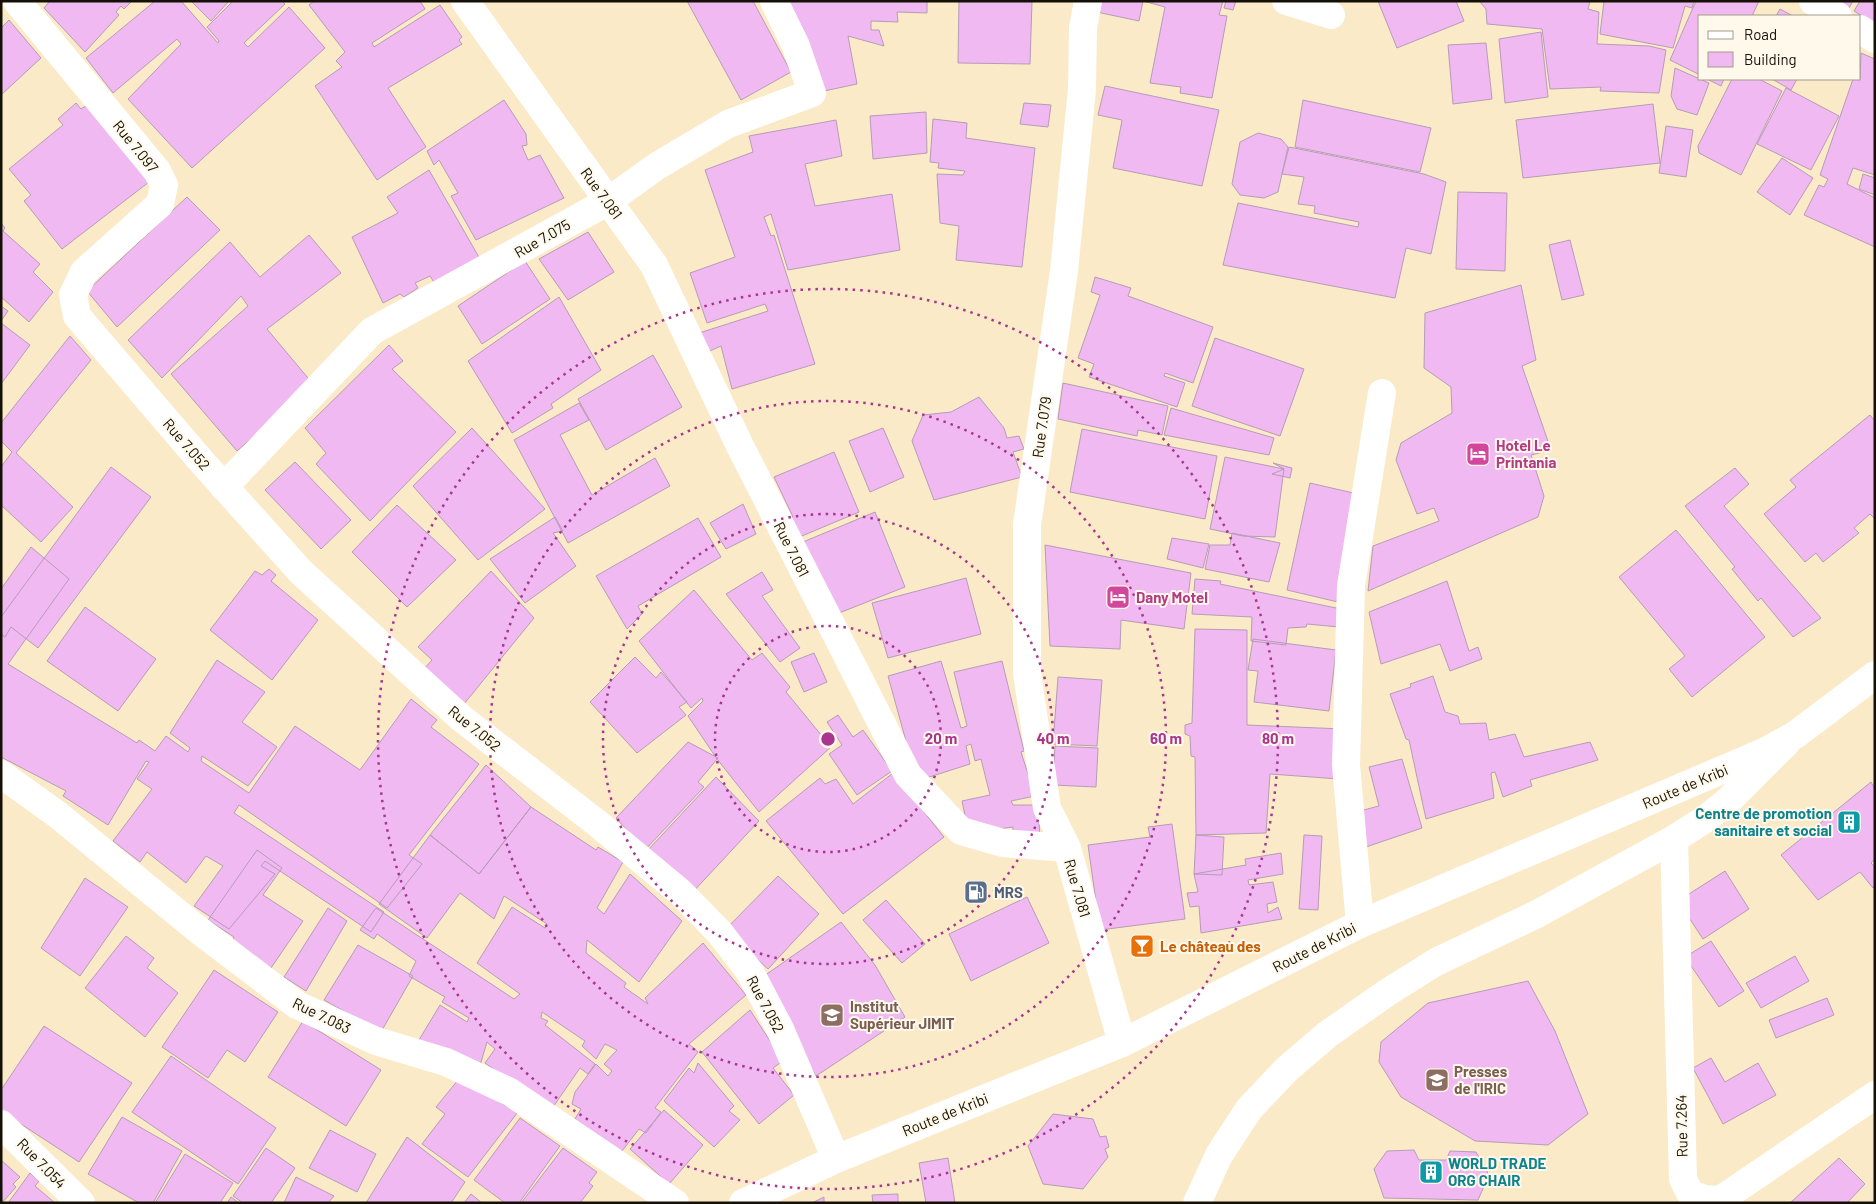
<svg xmlns="http://www.w3.org/2000/svg" width="1876" height="1204" font-family="Barlow,sans-serif">
  <style>
    .building { fill: #f0b9f2; stroke: #b69cb7 }
    .lines { fill: none; stroke-linecap: round; stroke-linejoin: round }
    .minor { stroke: #fff; stroke-width: 28 }
    .secondary { stroke: #fff; stroke-width: 28 }
    .ring { fill: none; stroke: #a8358f; stroke-width: 2.5; stroke-dasharray: 2.5 5 }
    .labels { text-anchor: middle; dominant-baseline: central; stroke-width: 4; stroke-linejoin: round; paint-order: stroke }
    .street-label { font-size: 15px; fill: #151005; stroke: #fff9eb }
    .hotel-label { font-size: 15px; font-weight: bold; fill: #b23c85; stroke: #fff9eb; text-anchor: start }
    .culture-label { font-size: 15px; font-weight: bold; fill: #0d838f; stroke: #fff9eb; text-anchor: end }
    .service-label { font-size: 15px; font-weight: bold; fill: #4e5e75; stroke: #fff9eb; text-anchor: start }
    .food-label { font-size: 15px; font-weight: bold; fill: #c56008; stroke: #fff9eb; text-anchor: start }
    .education-label { font-size: 15px; font-weight: bold; fill: #785e54; stroke: #fff9eb; text-anchor: start }
    .centre { fill: #a8358f; stroke: #fff9eb; stroke-width: 2.5 }
    .ring-label { font-size: 15px; text-anchor: middle; font-weight: bold; fill: #a8358f; stroke: #fff9eb; stroke-width: 4; stroke-linejoin: round; paint-order: stroke }
  </style>
  <rect width="100%" height="100%" fill="#fbeac8"/>
  <!-- building -->
  <path class="building" d="M50,1h82l-8,8 -3,-3 -5,6 3,3 -34,37 -41,-44z
    M155,1h26l37,42 1,-2 -12,-14 26,-26h49l3,3 -41,39 4,4 41,-40 36,41 -133,120 -64,-69 53,-55 -4,-5 -64,54 -27,-35z
    M191,1h38l-18,20z
    M314,1h106l5,8 -53,34 2,4 66,-42 22,32 -3,3 3,4 -74,44 38,59 -49,33 -62,-94 27,-19 -6,-6 9,-9 -36,-47z
    M687,1h66l38,71 -50,28z
    M790,1h137v12l-30,-1 1,10 -27,-1v9h8l5,16 -36,-10 9,48 -33,7 -34,-78z
    M959,1h73l-2,63 -72,-1z
    M1094,1h49l-4,20 -47,-10z
    M1143,1h80l-4,14 8,1 -15,82 -32,-5 1,-6 -31,-4 15,-76z
    M1226,1h10l-3,9 -9,-2z
    M1378,1h78l8,20 -67,27z
    M1479,1h111l-2,8 11,3 -2,32 52,2 17,4 -7,43 -59,-2 1,-4 -51,2 -8,-60 -55,-5 -1,-15z
    M1604,1h90l-2,7 -7,-2 -12,42 -73,-14z
    M1696,1h63l-7,15h-52v59l-30,-15z
    M1825,1h28l-7,12z
    M1860,1h15v23l-21,-13z
    M1780,9l13,7h-17z
    M9,20l32,38 -40,37v-67z
    M1541,32l7,65 -43,6 -6,-64z
    M1486,43l6,56 -39,5 -5,-59z
    M1861,53l14,6v116l-22,-7 -6,16 28,14v49l-71,-32 15,-30 5,2 4,-8 -8,-4 33,-96h7z
    M1675,68l34,15 -12,32 -20,-6 -6,-13z
    M1707,79h17l-3,7z
    M1732,79h27l23,12 -41,84 -42,-22 -1,-7z
    M1772,79h25l-6,11z
    M1105,86l114,24 -17,76 -89,-18 9,-48 -24,-5z
    M1786,88l53,28 -28,54 -54,-26z
    M504,100l22,34 1,11 -5,1 6,14 12,-5 24,43 -88,42 -25,-44 7,-3 -19,-33 -5,5 -7,-14z
    M1303,100l128,28 -11,44 -125,-25z
    M76,103l5,6 8,-5 60,78 -87,67 -38,-48 7,-6 -22,-26 54,-44 -5,-6z
    M1024,103l27,2 -3,22 -28,-3z
    M1653,104l7,59 -137,15 -7,-58z
    M926,112l1,41 -54,6 -3,-43z
    M933,119l34,4 -1,15 69,10 -13,119 -66,-7 3,-34 -19,-3 -3,-49 26,1 2,-4 -27,-3 1,-5 -9,-1z
    M836,120l6,36 -37,8 10,42 77,-12 8,56 -112,20 -17,-56 -7,3 7,19 3,-1 41,129 -83,25 -11,-43 -18,8 -7,-20 72,-23 -3,-7 -58,19 -17,-50 45,-16 -30,-87 48,-18 -4,-16z
    M1666,126l27,4 -7,47 -27,-4z
    M1258,133l23,6 7,8 -10,45 -14,6 -24,-3 -8,-11 8,-42z
    M1289,147l135,27 22,8 -15,72 -25,-6 -11,50 -172,-33 15,-62 120,24 1,-5 -45,-9 1,-7 -17,-2 6,-27 -22,-3z
    M1782,158l31,20 -23,37 -33,-23z
    M429,170l55,96 -47,21 -7,-11 -15,7 3,5 -14,9 -4,-3 -17,9 -31,-66 46,-24 -11,-16z
    M1863,174l12,4v17l-16,-6z
    M1458,192l49,1 -2,78 -49,-2z
    M187,197l33,33 -103,97 -30,-36z
    M1,223l4,5 -2,3 37,33 -7,8 20,20 -24,30 -28,-25z
    M588,232l26,40 -46,28 -29,-41z
    M309,235l32,38 -74,56 46,55 -76,67 -66,-77 77,-68 -7,-10 -79,82 -34,-38 102,-98 30,35z
    M1570,240l14,55 -22,5 -13,-55z
    M525,261l25,38 -68,45 -24,-38z
    M1095,277l36,11 -3,8 85,31 -20,56 -28,-10 -1,3 21,7 -8,24 -88,-30 5,-13 -16,-6 22,-63 -9,-3z
    M1521,285l15,75 -14,6 29,84 -20,5 13,41 -6,21 -170,74 5,-45 66,-25 -5,-13 -17,6 -21,-54 5,-17 51,-30 -1,-26 -27,-19 1,-55z
    M559,297l42,73 -50,34 2,4 -41,25 -44,-72z
    M1,306l7,5 -7,10z
    M1,323l29,22 -29,39z
    M70,336l21,24 -75,93 57,54 -32,35 -40,-37v-38l11,-15 -11,-11v-18z
    M1215,338l89,31 -24,67 -88,-30z
    M389,345l14,16 -11,8 64,63 -86,89 -54,-57 10,-11 -21,-25z
    M653,355l29,52 -76,43 -28,-51z
    M1063,383l105,23 -6,29 -24,-5 -1,6 -79,-17z
    M979,397l25,31 3,10 12,-2 5,13 -11,3 9,25 -88,23 -22,-59 11,-26 28,-3z
    M579,403l10,17 -29,15 32,60 63,-37 15,28 -102,57 -54,-103z
    M1171,408l103,30 -5,17 -105,-20z
    M1870,415l5,6v98l-5,-5 -16,14 5,5 -36,29 -7,-9 -11,9 -41,-48 32,-27 -6,-7z
    M472,428l73,81 -67,51 -65,-74z
    M883,428l21,49 -34,15 -21,-51z
    M1082,429l135,27 -12,63 -135,-27z
    M834,452l25,60 -69,29 -9,-19 12,-5 -19,-40z
    M1225,457l59,12 -9,68 -32,-1 -33,-7z
    M295,462l56,58 -30,29 -56,-59z
    M1273,463l19,5 -2,10 -18,-4 12,-5z
    M111,467l40,30 -113,151 -27,-21 -6,10 -4,-3v-17z
    M1735,468l14,16 -25,22 97,112 -28,19 -32,-39 -3,3 -26,-32 3,-2 -50,-61z
    M1310,483l52,12 -24,107 -51,-12z
    M743,504l13,30 -30,15 -16,-26z
    M397,505l59,55 -49,47 -55,-55z
    M875,512l30,75 -71,28 -31,-73z
    M555,517l8,14 -10,2 23,33 -51,37 -35,-44z
    M698,518l23,39 -83,49 4,8 -15,15 -31,-53z
    M1676,530l89,107 -73,60 -23,-28 16,-13 -66,-79z
    M1232,533l48,10 -11,39 -64,-13 5,-24h20z
    M1172,538l37,6 -6,24 -36,-9z
    M1045,545l146,28 -7,56 -63,-9 -1,29 -70,-3z
    M31,547l38,32 -61,85 129,79 2,-3 16,11 11,-15 22,16 2,-4 -20,-15 47,-73 48,32 -23,30 35,25 -29,39 -46,-30 -1,5 48,32 46,-67 65,44 51,-71 26,21 -6,7 48,37 -70,91 13,9 -35,44 -148,-103 -5,8 150,99 -13,20 -106,-71 -4,5 14,8 -46,55 -35,-23 29,-40 -17,-10 -20,27 -39,-31 -7,10 -27,-21 39,-52 -15,-10 12,-17 -3,-1 -38,64 -45,-29 3,-5 -65,-34v-168z
    M269,569l7,6 -5,6 47,39 -46,60 -62,-50 45,-59 7,4z
    M491,571l43,47 -70,86 -40,-35 8,-9 -14,-13z
    M762,572l11,18 -11,6 38,52 -20,14 -54,-68z
    M966,578l15,56 -93,24 -16,-55z
    M1195,579l26,2 -1,3 121,25 -2,18 -32,-3 -1,3 -18,1 -2,17 -35,-4 1,-24 -60,-3z
    M1447,581l22,70 9,-4 4,12 -32,12 -10,-27 -59,20 -12,-52z
    M694,590l58,70 10,-7 28,34 -4,5 45,55 -72,65 -42,-53 -29,-43 15,-15 -1,-3 -11,10 -52,-67z
    M85,607l71,52 -38,52 -71,-50z
    M1195,629l52,1v95l96,4 -4,50 -69,-5 -4,59 -70,2 -1,-78 -4,-1 -1,-20 -5,-2v-9l7,-2z
    M1253,639l83,11 -7,61 -75,-9 4,-31 -10,-1z
    M814,653l13,29 -23,10 -13,-30z
    M635,657l21,21 5,-6 26,30 -8,5 7,8 -49,38 -47,-51z
    M941,661l20,67 6,-2 -13,-54 48,-11 22,90 -3,1 14,44 -24,5 2,4h25l2,32 -27,1v-11l-15,2 -31,-4 -5,-24 28,-6 -9,-36 -6,2 -4,-17 -5,2 4,18 -53,17 -29,-105z
    M1433,676l12,36 13,4 2,8 26,-1 3,17 26,-6 9,23 66,-15 8,18 -68,20 2,6 -29,11 -8,-25 -4,1 3,25 -68,21 -17,-79 -3,-1 -16,-45 21,-7 -1,-3z
    M1058,677l44,3 -5,66 -44,-2z
    M838,715l15,22 10,-7 29,41 -35,24 -28,-41 13,-9 -15,-23z
    M688,742l30,16 -20,24 6,5 -59,63 -29,-32z
    M1055,746l43,2 -2,39 -43,-2z
    M1402,759l20,69 -59,20 -11,-35 27,-7 -10,-39z
    M486,765l45,42 -52,67 -49,-39z
    M893,773l51,64 -101,77 -77,-93 54,-43 5,6 11,-5 17,25z
    M716,777l43,44 -68,73 -43,-44z
    M1871,782l4,7v70l-4,4 4,4v19l-2,2 -13,-16 -42,28 -37,-45z
    M531,807l65,43 2,-3 25,15 -26,46 7,6 26,-40 52,47 -43,61 -52,-42 -1,13 40,30 -2,4 24,17 -3,-6 58,-55 43,52 -57,49 9,8 -43,56 6,4 -15,21 -7,-4 -20,26 -46,-33 8,-13 -9,-5 3,-12 21,-28 12,12 4,-5 -8,-7 13,-14 -12,-6 -9,15 -14,-13 3,-5 -43,-29 -1,6 7,3 -3,4 50,39 -7,10 -8,-6 -29,42 -66,-47 10,-14 -8,-7 -9,30 -62,-27 24,-40 27,17 2,-4 -27,-16 3,-5 -36,-21 7,-15 -39,-27 -3,5 -14,-9 16,-22 138,91 6,-5 -43,-31 35,-56 33,21 2,-4 -43,-28 -10,23 -34,-26 -33,45 -48,-34 51,-69 49,39z
    M1172,824l13,95 -85,11 -12,-85 62,-8 -2,-10z
    M1196,835l28,2 -2,38 -28,-1z
    M1304,835l18,1 -4,74 -19,-1z
    M257,850l25,18 -19,27 40,26 -32,47 -39,-26 2,-5 -26,-17z
    M1281,853l2,21 -35,6 1,5 24,-3 4,20 -10,2 1,9 10,-6 4,12 -81,14 -2,-27 -9,1 -3,-14 11,-1 -4,-18 52,-9 -1,-6z
    M1725,871l24,38 -46,30 -25,-38z
    M778,876l41,38 -51,55 -43,-39z
    M85,878l43,29 -48,69 -39,-28z
    M1027,897l22,46 -78,38 -22,-47z
    M886,900l39,44 -23,19 -39,-43z
    M328,908l19,13 -41,70 -22,-14z
    M841,922l34,43 30,52 -89,59 -32,-52 -20,-48z
    M126,936l28,22 -7,10 31,25 -33,44 -60,-49z
    M1711,941l33,50 -25,16 -34,-50z
    M358,945l55,31 -32,56 -57,-32z
    M1795,956l14,25 -48,27 -15,-25z
    M214,970l64,42 -33,50 -18,-12 -19,28 -46,-31z
    M1528,981l27,50 33,83 -40,31 -73,-4 -74,-44 -22,-35 2,-20 47,-39z
    M1827,998l7,17 -58,23 -7,-18z
    M750,1010l33,51 -10,7 21,27 -35,29 -57,-72z
    M303,1021l78,49 -35,56 -78,-49z
    M44,1026l88,57 -53,79 -78,-51v-21z
    M171,1056l105,72 -38,56 -106,-72z
    M1711,1058l14,24 33,-19 18,32 -53,29 -30,-56z
    M698,1063l36,43 -5,5 11,9 -26,27 -50,-46 25,-33 5,5z
    M458,1080l60,32 -50,65 -46,-33 23,-30 -9,-7z
    M664,1110l39,35 -34,39 -39,-35z
    M1053,1114l40,5 7,18 6,-1 3,11 -4,2 3,8 -25,32 -40,-5 -15,-38z
    M122,1117l60,34 -29,52h-14l-51,-29z
    M520,1118l40,28 -41,57h-14l-31,-23z
    M330,1130l46,24 -19,38 -48,-24z
    M407,1137l58,45 -14,21h-85z
    M266,1148l29,20 -24,35h-28l-10,-7z
    M563,1148l34,24 -8,11 4,3 -13,17h-59z
    M1414,1150l5,10h27l4,-9 26,1 13,23 -11,25 -94,-2 -10,-29 13,-18z
    M185,1154l48,29 -13,20h-65z
    M948,1158l7,45h-29l-7,-40z
    M1839,1158l26,26 -18,19h-57z
    M1,1160l19,17 -7,7 3,3 -14,16z
    M30,1173l9,8 -4,5 20,17h-47z
    M296,1177l38,19 -6,7h-44z
    M471,1194l11,9h-18z
    M898,1194v9h-25l-1,-8z
    M231,1197l8,6h-12z
    M824,1197v6h-12z"/>
  <g class="lines">
    <!-- minor -->
    <path class="minor" d="M17,1l140,170 7,14 -4,19 -76,68 -11,23 4,21 125,146 99,110 160,146 136,105 83,69 40,41 30,39 30,57 56,130
      M465,1l189,264 85,179 169,331 53,56 42,12 64,5 55,195
      M1286,1l45,14
      M1813,1l25,15
      M1860,29l15,10
      M224,487l148,-156 235,-129 50,-36 71,-42 84,-31 -16,-47 -22,-45
      M1,774l57,41 138,113 101,77 79,36 70,21 64,30 165,111
      M1674,839l9,340 7,14 14,6 16,1 155,-105
      M1067,848l-20,-40 -20,-135v-148l37,-254 18,-182 1,-61 5,-27
      M1360,924l-14,-159 5,-179 31,-193
      M1,1124l80,79
      M1197,1203l22,-48 30,-46 38,-40 41,-35 60,-42 48,-30 101,-48 137,-75 33,-21 21,-17 58,-58"/>
    <!-- secondary -->
    <path class="secondary" d="M743,1203l93,-44 286,-116 238,-119 404,-172 31,-17 80,-60"/>
  </g>
  <!-- distance rings -->
  <g class="ring">
    <circle cx="828" cy="739" r="113"/>
    <circle cx="828" cy="739" r="225"/>
    <circle cx="828" cy="739" r="338"/>
    <circle cx="828" cy="739" r="450"/>
  </g>
  <!-- icons -->
  <defs>
    <g id="hotel-square" transform="scale(1.25)"><rect x="-9" y="-9" width="18" height="18" rx="4" fill="#d1479c" stroke="#fff9eb"/><path d="M-6-4.5h1.5V1H6V5H4.5V3h-9V5H-6ZM-4 0a1.8 1.8 0 1 1 3.6 0ZM.5 0V-2.5h3Q6-2.5 6 0Z" fill="#fff"/></g>
    <g id="building-square" transform="scale(1.25)"><rect x="-9" y="-9" width="18" height="18" rx="4" fill="#0f9aa8" stroke="#fff9eb"/><path d="M-4-6H4V6H1V3H-1V6H-4ZM-2.5-4.3h1.7v1.8h-1.7ZM.8-4.3h1.7v1.8H.8ZM-2.5-1h1.7V.8h-1.7ZM.8-1h1.7V.8H.8Z" fill="#fff"/></g>
    <g id="fuel-square" transform="scale(1.25)"><rect x="-9" y="-9" width="18" height="18" rx="4" fill="#5c6f8a" stroke="#fff9eb"/><path d="M-5.5-6h7V0h2V4h1.3V-2.5L3-4.5l.8-.8L6-3V5H2.5V1h-1V6h-7ZM-4.2-4.7v3.2H.2V-4.7Z" fill="#fff"/></g>
    <g id="bar-square" transform="scale(1.25)"><rect x="-9" y="-9" width="18" height="18" rx="4" fill="#e8710a" stroke="#fff9eb"/><path d="M-6-5H6L.8 .8V4.5H3.5V6h-7V4.5H-.8V.8Z" fill="#fff"/></g>
    <g id="school-square" transform="scale(1.25)"><rect x="-9" y="-9" width="18" height="18" rx="4" fill="#8d6e63" stroke="#fff9eb"/><path d="M0-5L7-2L0 1L-7-2ZM-4 1L0 2.5L4 1V4Q0 6-4 4Z" fill="#fff"/></g>
    <g id="university-square" transform="scale(1.25)"><rect x="-9" y="-9" width="18" height="18" rx="4" fill="#8d6e63" stroke="#fff9eb"/><path d="M0-5L7-2L0 1L-7-2ZM-4 1L0 2.5L4 1V4Q0 6-4 4Z" fill="#fff"/></g>
  </defs>
  <g fill-rule="evenodd">
    <use href="#hotel-square" x="1478" y="454"/>
    <use href="#hotel-square" x="1118" y="597"/>
    <use href="#building-square" x="1849" y="822"/>
    <use href="#fuel-square" x="976" y="892"/>
    <use href="#bar-square" x="1142" y="946"/>
    <use href="#school-square" x="832" y="1015"/>
    <use href="#university-square" x="1437" y="1080"/>
    <use href="#building-square" x="1431" y="1172"/>
  </g>
  <g class="labels">
    <!-- street labels -->
    <g class="street-label">
      <text transform="translate(136 146) rotate(51)">Rue 7.097</text>
      <text transform="translate(602 193) rotate(54)">Rue 7.081</text>
      <text transform="translate(542 238) rotate(-30)">Rue 7.075</text>
      <text transform="translate(1041 427) rotate(-82)">Rue 7.079</text>
      <text transform="translate(187 444) rotate(49)">Rue 7.052</text>
      <text transform="translate(792 549) rotate(63)">Rue 7.081</text>
      <text transform="translate(475 728) rotate(39)">Rue 7.052</text>
      <text transform="translate(1685 786) rotate(-23)">Route de Kribi</text>
      <text transform="translate(1078 888) rotate(74)">Rue 7.081</text>
      <text transform="translate(1314 947) rotate(-27)">Route de Kribi</text>
      <text transform="translate(766 1004) rotate(62)">Rue 7.052</text>
      <text transform="translate(322 1015) rotate(26)">Rue 7.083</text>
      <text transform="translate(945 1114) rotate(-22)">Route de Kribi</text>
      <text transform="translate(1681 1126) rotate(-91)">Rue 7.264</text>
      <text transform="translate(42 1163) rotate(46)">Rue 7.054</text>
    </g>
    <!-- hotel labels -->
    <g class="hotel-label">
      <text x="1496" y="445">Hotel Le<tspan x="1496" dy="17">Printania</tspan></text>
      <text x="1136" y="597">Dany Motel</text>
    </g>
    <!-- culture labels -->
    <g class="culture-label">
      <text x="1832" y="813">Centre de promotion<tspan x="1832" dy="17">sanitaire et social</tspan></text>
      <text x="1448" y="1163" text-anchor="start">WORLD TRADE<tspan x="1448" dy="17">ORG CHAIR</tspan></text>
    </g>
    <!-- service labels -->
    <g class="service-label">
      <text x="994" y="892">MRS</text>
    </g>
    <!-- food labels -->
    <g class="food-label">
      <text x="1160" y="946">Le château des</text>
    </g>
    <!-- education labels -->
    <g class="education-label">
      <text x="850" y="1006">Institut<tspan x="850" dy="17">Supérieur JIMIT</tspan></text>
      <text x="1454" y="1071">Presses<tspan x="1454" dy="17">de l'IRIC</tspan></text>
    </g>
  </g>
  <circle cx="828" cy="739" r="8" class="centre"/>
  <g class="ring-label">
    <text x="941" y="744">20 m</text>
    <text x="1053" y="744">40 m</text>
    <text x="1166" y="744">60 m</text>
    <text x="1278" y="744">80 m</text>
  </g>
  <!-- border -->
  <rect width="1876" height="1204" fill="none" stroke="#151005" stroke-width="5"/>
  <!-- legend -->
  <rect x="1698" y="15" width="162" height="65" fill="#fff9eb" stroke="#a19c8f"/>
  <rect x="1708" y="31" width="25" height="8" fill="#ffffff" stroke="#a19c8f"/>
  <text x="1744" y="40" font-size="15" fill="#151005">Road</text>
  <rect x="1708" y="52" width="25" height="15" fill="#f0b9f2" stroke="#a19c8f"/>
  <text x="1744" y="65" font-size="15" fill="#151005">Building</text>
</svg>
